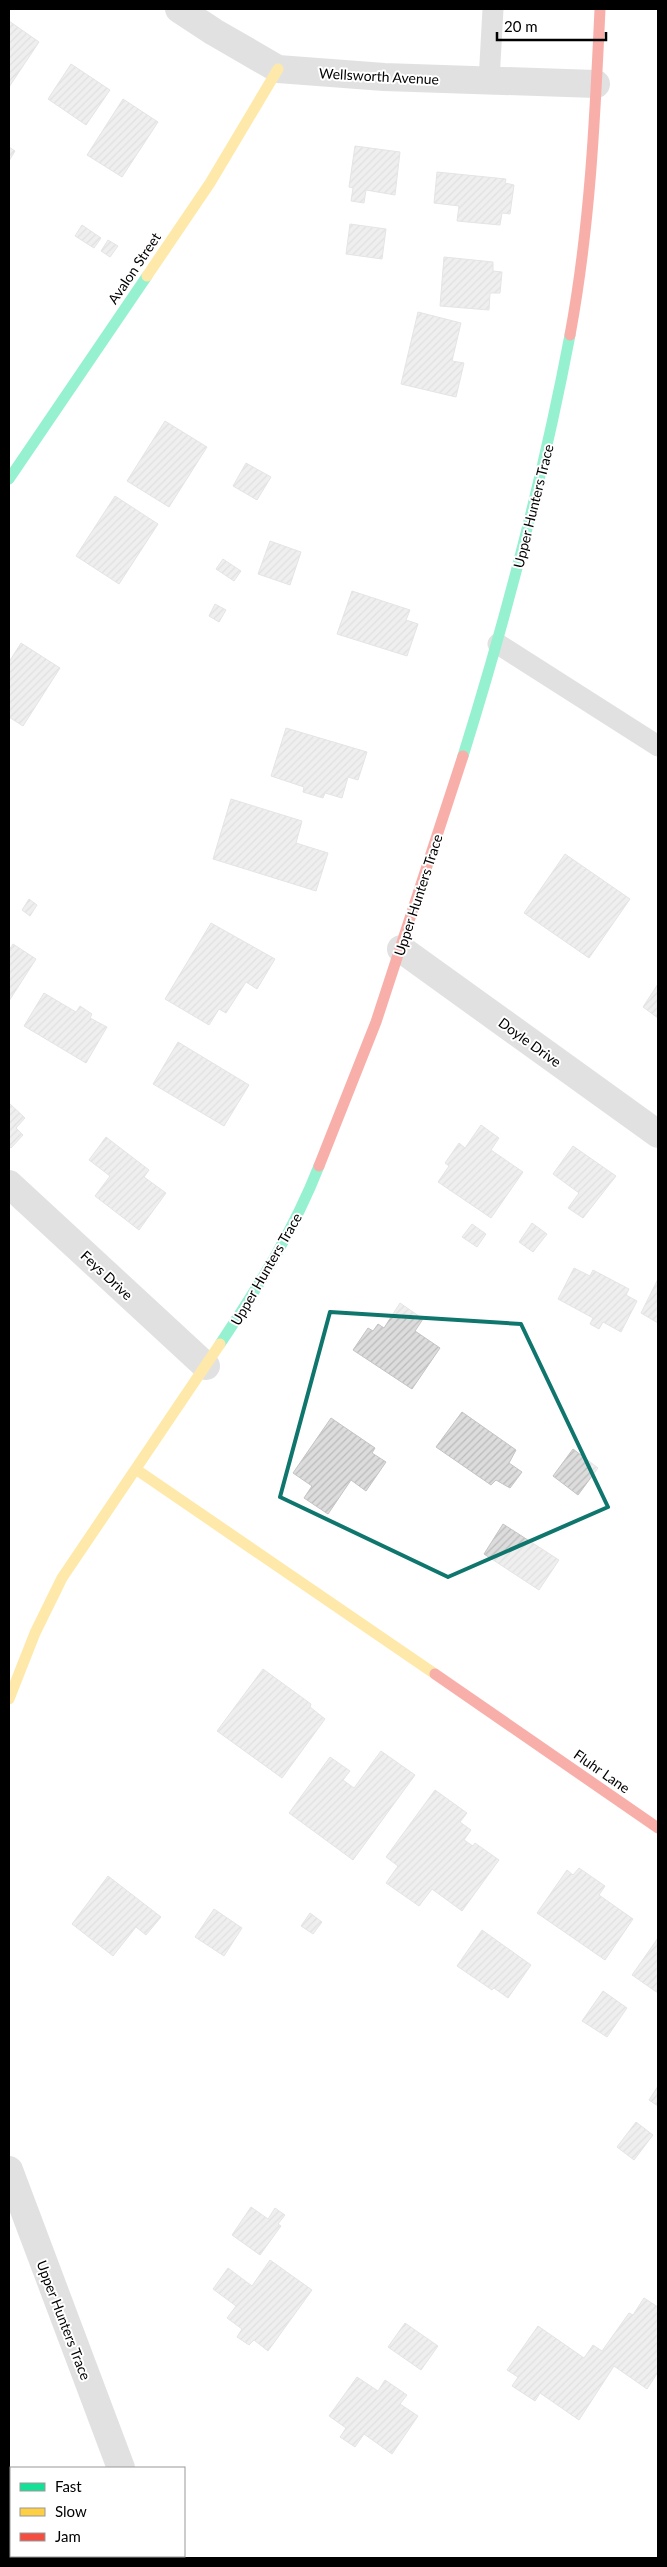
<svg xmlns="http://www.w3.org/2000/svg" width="667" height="2567" font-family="Lato,sans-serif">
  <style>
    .building { fill: url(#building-hatch); stroke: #c4c4c4 }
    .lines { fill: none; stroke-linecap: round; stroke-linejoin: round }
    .lane { stroke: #bdbdbd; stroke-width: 21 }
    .street { stroke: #bdbdbd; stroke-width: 28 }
    .fast { stroke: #16e098; stroke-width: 11 }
    .slow { stroke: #ffcf43; stroke-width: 11 }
    .jam { stroke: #f24e42; stroke-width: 11 }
    .marked { fill: none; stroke: #0f766e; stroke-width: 4; stroke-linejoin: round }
    .labels { text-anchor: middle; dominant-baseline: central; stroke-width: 4; stroke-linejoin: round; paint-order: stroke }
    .street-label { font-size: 14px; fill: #000; stroke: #fff }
  </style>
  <defs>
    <pattern id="building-hatch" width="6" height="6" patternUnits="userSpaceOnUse" patternTransform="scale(1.25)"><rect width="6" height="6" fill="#dcdcdc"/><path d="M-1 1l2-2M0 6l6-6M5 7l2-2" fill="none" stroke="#bbb"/></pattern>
  </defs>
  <rect width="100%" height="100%" fill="#fff"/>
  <!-- building -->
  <path class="building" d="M9,21l30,21 -30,45z
    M71,64l39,26 -24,35 -38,-26z
    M123,99l35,23 -36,55 -35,-22z
    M355,146l45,6 -5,43 -29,-5 -2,13 -13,-2 2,-13 -4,-1z
    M9,147l6,4 -6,10z
    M437,172l69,7 -1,4 9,2 -4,29 -8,-1 -2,12 -43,-4 2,-15 -25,-3z
    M350,224l36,5 -4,30 -36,-5z
    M82,225l19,13 -7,10 -19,-12z
    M108,240l10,6 -8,11 -9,-6z
    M444,257l49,5v9l9,1 -2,21h-10l-1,17 -49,-4z
    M418,312l43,11 -9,38 12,2 -8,34 -55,-13z
    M165,421l42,26 -38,60 -42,-26z
    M246,463l25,14 -14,23 -24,-14z
    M115,496l43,28 -39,60 -43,-28z
    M270,541l31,11 -11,33 -32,-11z
    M223,559l18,12 -7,10 -18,-12z
    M352,591l58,19 -4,10 12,4 -11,32 -70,-22z
    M215,604l11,6 -7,12 -10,-6z
    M21,643l39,25 -37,58 -14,-9v-55z
    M286,728l81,24 -9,28 -10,-3 -6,21 -17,-5 -2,5 -20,-6 1,-5 -33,-11z
    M231,799l71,22 -6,22 32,10 -12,38 -103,-32z
    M565,854l65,45 -41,59 -65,-45z
    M29,899l8,6 -7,11 -8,-6z
    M211,923l64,36 -18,30 -11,-7 -20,31 -7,-4 -10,16 -44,-26z
    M13,944l23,15 -27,42v-51z
    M658,984v34l-15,-11z
    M44,993l32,19 4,-6 12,8 -2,4 17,9 -21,36 -62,-37z
    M178,1042l71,43 -25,41 -71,-42z
    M9,1103l16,15 -9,10 7,7 -12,13 -2,-2z
    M481,1125l18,13 -8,12 32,22 -32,46 -53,-36 11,-16 -4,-3 14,-20 6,5z
    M106,1137l43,33 -5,7 22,16 -27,37 -44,-34 15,-20 -21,-16z
    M573,1146l43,30 -33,42 -15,-10 11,-15 -26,-19z
    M532,1223l15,11 -14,18 -14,-10z
    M472,1224l14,10 -9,13 -15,-10z
    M574,1268l16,8 3,-6 36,19 -3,6 11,6 -16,31 -18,-10 -4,7 -9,-5 3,-6 -35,-19z
    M658,1279v44l-17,-10z
    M400,1303l23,16 -8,12 25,17 -28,41 -59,-39 15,-22 5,3 5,-7 6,4z
    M462,1412l54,38 -7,13 13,9 -12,16 -14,-8 -5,5 -55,-38z
    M331,1418l44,30 -3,5 14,9 -20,29 -15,-11 -23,34 -24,-16 8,-12 -19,-13z
    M573,1449l25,19 -20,27 -25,-19z
    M503,1524l56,36 -20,30 -55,-36z
    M263,1669l48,35 -1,3 15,12 -43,59 -65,-47z
    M381,1751l34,24 -62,85 -64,-47 41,-56 20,14 -7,9 11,8z
    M435,1790l32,23 -7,9 11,8 -7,10 9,6 2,-3 24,17 -37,51 -30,-22 -13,17 -33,-23 12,-17 -12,-9z
    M579,1868l26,18 -6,9 34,24 -28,41 -68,-47 30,-43 6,5z
    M108,1876l53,41 -15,18 -10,-8 -23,29 -41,-32z
    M214,1909l28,19 -18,28 -29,-19z
    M310,1913l12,9 -9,12 -12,-8z
    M482,1930l49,35 -23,33 -14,-10 -2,2 -35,-24z
    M658,1938v55l-26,-18z
    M603,1991l24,17 -20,29 -25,-16z
    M658,2086v20l-9,-6z
    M636,2122l17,13 -19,25 -17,-13z
    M251,2207l17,12 7,-11 10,7 -7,9 3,2 -21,29 -28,-20z
    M270,2260l42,30 -44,61 -14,-11 -5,5 -12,-8 5,-8 -15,-11 9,-12 -23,-17 15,-21 24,18z
    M644,2298l14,9v65l-11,17 -33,-23 -35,54 -39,-27 -5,8 -23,-15 6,-9 -11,-7 31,-44 46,32 9,-13 9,6 27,-38 4,2z
    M405,2323l33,23 -17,24 -33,-23z
    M357,2377l21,14 7,-11 22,15 -7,9 18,12 -26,38 -28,-20 -9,13 -15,-10 6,-9 -17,-12z"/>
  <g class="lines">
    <!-- lane -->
    <path class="lane" d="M489,81l4,-72
      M498,644l160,102"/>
    <!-- street -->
    <path class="street" d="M179,9l35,23 64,37 106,8 212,7
      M401,949l257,185
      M9,1184l197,182
      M9,2170l112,298
      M157,2556l1,2"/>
    <!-- fast -->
    <path class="fast" d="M9,479l138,-203
      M463,756c43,-138 80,-279 107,-421
      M220,1344c38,-57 74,-114 99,-178"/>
    <!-- slow -->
    <path class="slow" d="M147,276l63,-93 68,-114
      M137,1470l298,204
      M9,1699l26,-66 27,-55 158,-234"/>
    <!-- jam -->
    <path class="jam" d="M570,335c20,-108 25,-216 30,-326
      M319,1166l57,-144 87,-266
      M435,1674l223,154"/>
  </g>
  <!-- marked area -->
  <path d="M0 0H667V2567H0ZM330,1312l191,12 87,183 -160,70 -168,-80z" fill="#fff" fill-opacity=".55" fill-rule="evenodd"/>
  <path class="marked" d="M330,1312l191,12 87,183 -160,70 -168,-80z"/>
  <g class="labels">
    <!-- street labels -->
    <g class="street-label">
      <text transform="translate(379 76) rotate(3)">Wellsworth Avenue</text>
      <text transform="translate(134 268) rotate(-56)">Avalon Street</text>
      <text transform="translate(533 506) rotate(-76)">Upper Hunters Trace</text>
      <text transform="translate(418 895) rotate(-72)">Upper Hunters Trace</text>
      <text transform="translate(530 1042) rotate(36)">Doyle Drive</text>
      <text transform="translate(266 1269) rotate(-60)">Upper Hunters Trace</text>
      <text transform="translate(107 1275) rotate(43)">Feys Drive</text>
      <text transform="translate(602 1771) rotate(35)">Fluhr Lane</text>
      <text transform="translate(64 2320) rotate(69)">Upper Hunters Trace</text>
    </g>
  </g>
  <!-- border -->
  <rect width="667" height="2567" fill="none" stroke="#000000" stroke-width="20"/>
  <!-- legend -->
  <rect x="10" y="2467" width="175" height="90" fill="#ffffff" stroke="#999999"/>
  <rect x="20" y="2483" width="25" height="8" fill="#16e098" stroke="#999999"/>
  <text x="55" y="2492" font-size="15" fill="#000000">Fast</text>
  <rect x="20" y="2508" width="25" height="8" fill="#ffcf43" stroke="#999999"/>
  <text x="55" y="2517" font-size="15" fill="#000000">Slow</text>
  <rect x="20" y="2533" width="25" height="8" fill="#f24e42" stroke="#999999"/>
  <text x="55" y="2542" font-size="15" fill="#000000">Jam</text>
  <!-- scale -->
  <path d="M497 32v8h109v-8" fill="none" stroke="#000000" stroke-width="2.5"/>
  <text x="504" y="32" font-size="15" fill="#000000" stroke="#ffffff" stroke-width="4" paint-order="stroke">20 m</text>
</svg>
